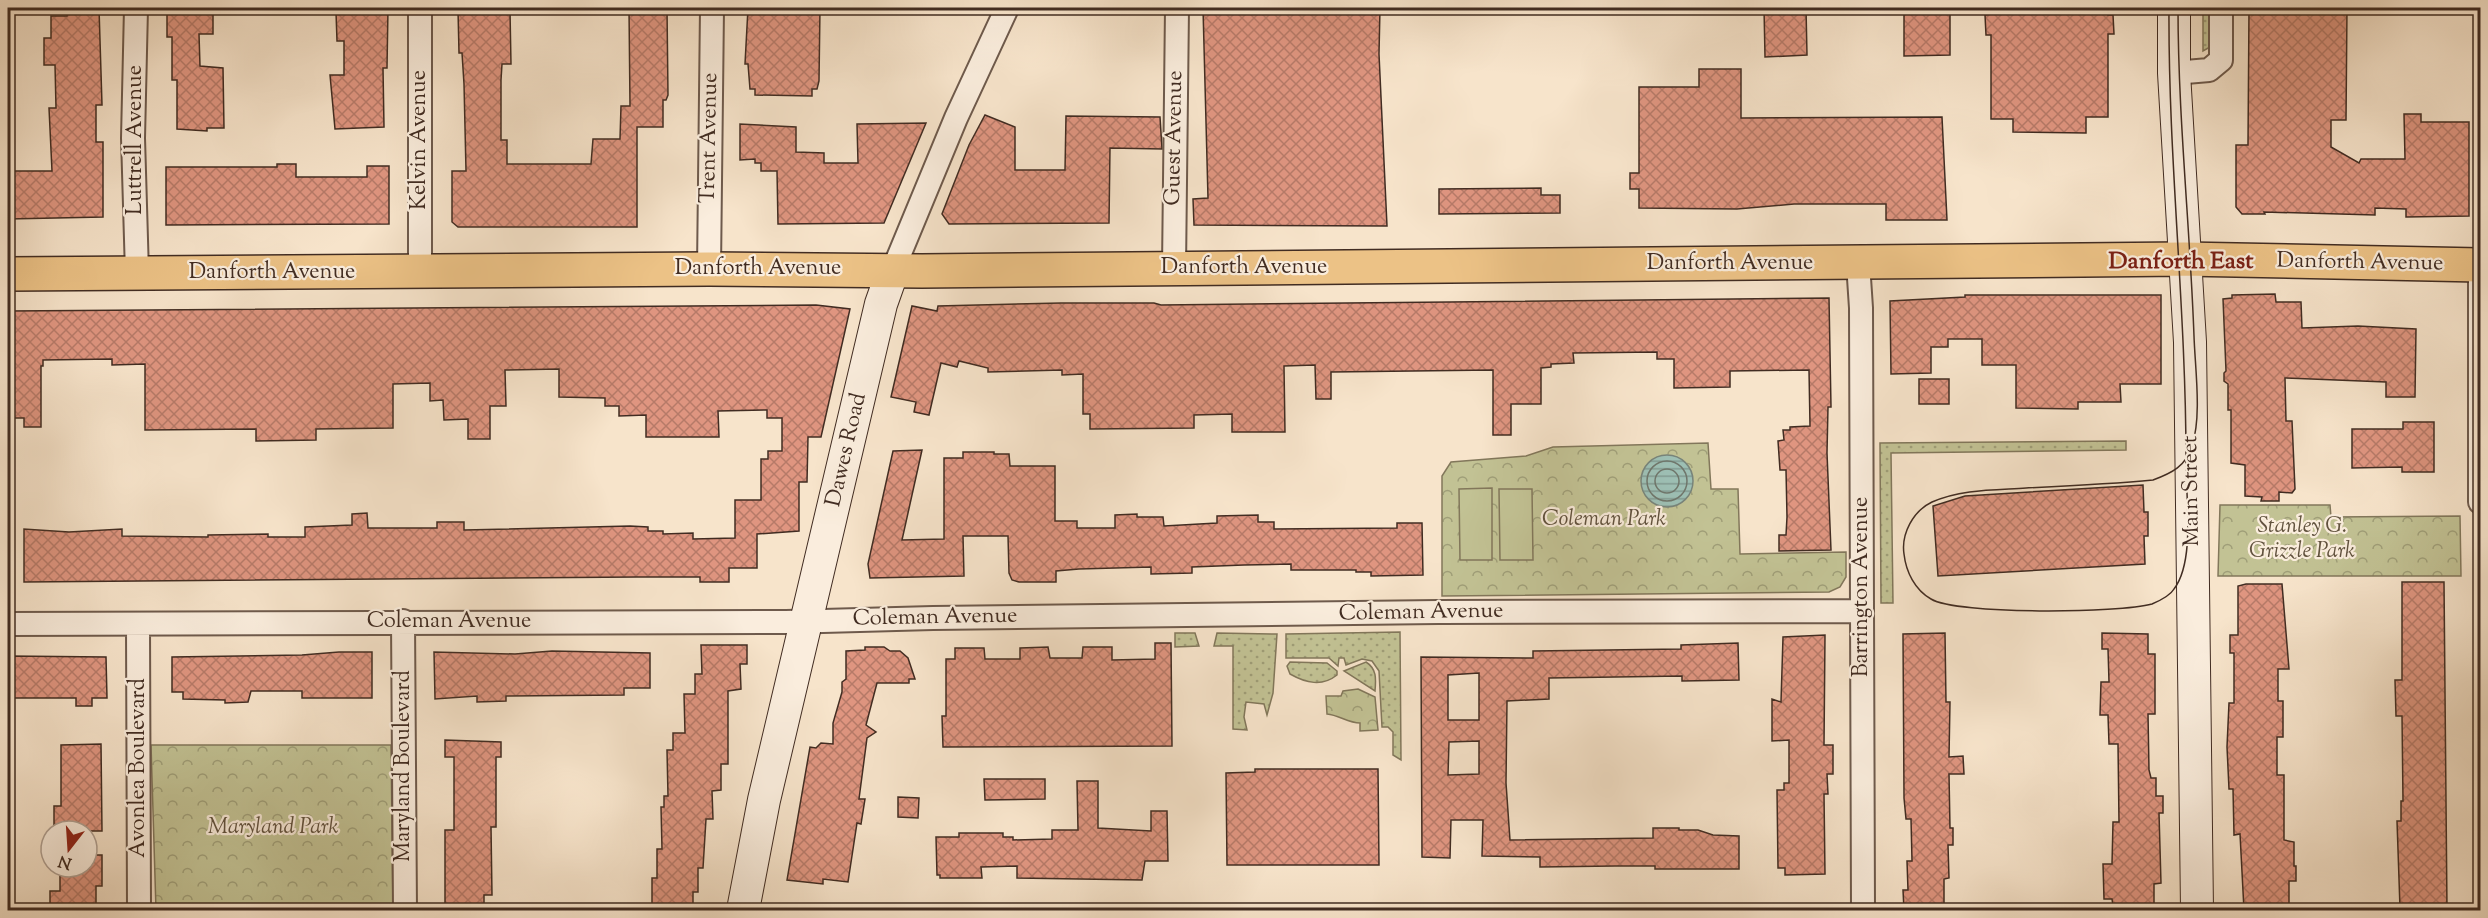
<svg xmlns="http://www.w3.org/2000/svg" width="2488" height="918" font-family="'Sorts Mill Goudy',serif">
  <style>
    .grass { fill: url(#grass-dots); stroke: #82775b; stroke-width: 1.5 }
    .park { fill: url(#park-crowns); stroke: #82775b; stroke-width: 1.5 }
    .pitch { fill: #c2c294; stroke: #82775b; stroke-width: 1.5 }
    .water { fill: url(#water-rules); stroke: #78847a; stroke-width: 1.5 }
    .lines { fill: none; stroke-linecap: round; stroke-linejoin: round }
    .shore { stroke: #6f766b; stroke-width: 1.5 }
    .building { fill: url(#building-cross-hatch); stroke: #412c22; stroke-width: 1.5; fill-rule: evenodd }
    .street-casing { stroke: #6e5a4c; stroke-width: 26 }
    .secondary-casing { stroke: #412c22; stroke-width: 34 }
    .primary-casing { stroke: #412c22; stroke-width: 36 }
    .street { stroke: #faeddd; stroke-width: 22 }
    .secondary { stroke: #faeddd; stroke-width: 32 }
    .primary { stroke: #ecc286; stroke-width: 33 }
    .tram { stroke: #412c22; stroke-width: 1.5 }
    .labels { text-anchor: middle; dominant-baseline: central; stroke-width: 4.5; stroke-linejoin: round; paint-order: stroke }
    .street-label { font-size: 22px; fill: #412c22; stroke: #faeddd }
    .park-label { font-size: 22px; font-style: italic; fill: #61523e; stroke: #faeddd }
    .neighbourhood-label { font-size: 24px; font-weight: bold; fill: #7a1f14; stroke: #faeddd }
  </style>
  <defs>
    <pattern id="grass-dots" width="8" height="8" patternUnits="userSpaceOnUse" patternTransform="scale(1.5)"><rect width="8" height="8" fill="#c2c294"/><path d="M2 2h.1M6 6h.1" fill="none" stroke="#9f9e78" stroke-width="1.8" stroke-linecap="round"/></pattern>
    <pattern id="park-crowns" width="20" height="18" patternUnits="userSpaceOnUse" patternTransform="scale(1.5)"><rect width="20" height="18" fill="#c2c294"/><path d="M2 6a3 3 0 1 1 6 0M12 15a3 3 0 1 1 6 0" fill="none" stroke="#9f9e78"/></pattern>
    <pattern id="water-rules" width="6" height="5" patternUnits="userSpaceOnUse" patternTransform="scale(1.5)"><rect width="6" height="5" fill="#9dbfb4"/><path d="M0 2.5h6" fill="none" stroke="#829b92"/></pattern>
    <pattern id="building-cross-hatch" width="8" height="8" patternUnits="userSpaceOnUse" patternTransform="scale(1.5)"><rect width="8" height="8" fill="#df9580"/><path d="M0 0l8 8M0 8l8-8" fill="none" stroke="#b67a68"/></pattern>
  </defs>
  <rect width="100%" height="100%" fill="#f7e4cb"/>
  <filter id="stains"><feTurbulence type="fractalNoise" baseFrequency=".00333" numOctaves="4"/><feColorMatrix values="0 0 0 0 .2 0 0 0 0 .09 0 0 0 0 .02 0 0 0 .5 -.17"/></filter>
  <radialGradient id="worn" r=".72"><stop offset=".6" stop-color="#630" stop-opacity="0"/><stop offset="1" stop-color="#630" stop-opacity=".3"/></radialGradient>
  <!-- grass -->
  <path class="grass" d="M2203,8h7v39l-7,4z
    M2126,441v9l-235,3 2,150h-12l-1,-160z
    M1400,632l1,128 -8,-5v-23l-5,-5h-6l-3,-56 -7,-10 -10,-2 -16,6 -2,-7h-5l-1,8 -9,-8h-43v-24z
    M1175,633h20l4,13 -24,1z
    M1217,633l60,1 -4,59 -6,22 -3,-11 -18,-2 -2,15 3,13 -14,-1v-83h-19z
    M1290,662l37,1 10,8v4c-15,12 -31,8 -47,-1l-3,-8z
    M1366,662c11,7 10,17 9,29l-31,-20z"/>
  <!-- park -->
  <path class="park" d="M1708,443l3,46h27l2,65 106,-2v25l-6,10 -11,5 -387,4v-120l9,-14 75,-6 27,-9z
    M2220,505h110l1,12 129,-1 1,60h-243z
    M1358,689l17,8 3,33 -18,1v-8c-12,0 -21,-8 -33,-9l-1,-18h15l2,-5z
    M151,745h240l2,165h-237z"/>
  <!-- pitch -->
  <path class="pitch" d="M1492,488v72h-32l-1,-71z
    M1499,489h33l1,71h-33z"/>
  <!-- water -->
  <path class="water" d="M1641 481a26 26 0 1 1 52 0a26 26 0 1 1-52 0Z"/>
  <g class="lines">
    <!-- shore -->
    <path class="shore" d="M1647 481a20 20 0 1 1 40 0a20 20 0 1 1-40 0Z
      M1655 481a12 12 0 1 1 24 0a12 12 0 1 1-24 0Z"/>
  </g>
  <!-- building -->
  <path class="building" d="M69,8h30l3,97h-6v37h7v75l-95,2v-48h44l-3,-63h7l-1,-43h-11v-27h7v-22h16z
    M167,8l46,1v25h-14l1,32 23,2 1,60h-17v3l-30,-2v-49h-5v-43h-5z
    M352,8h36l-1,60h-4l1,59 -49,2 -5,-54h14v-34h-7l-1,-29h16z
    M462,8l48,3 1,53h-9l-1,16v60h6v24h84l2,-25h27l1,-33h9l-1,-98h38l1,87 -2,5h-3v27h-26v100h-179l-6,-5v-51h14l-2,-87 -2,-31h-3l-1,-43h5z
    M748,8h72l-1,73 -2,8h-5v7l-57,-1v-6h-5l-2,-25h-3z
    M1203,8h177l-1,46 8,172 -193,-1 -1,-26 15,-1z
    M1764,8h42l1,47 -42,2z
    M1904,8h46v47l-46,1z
    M1990,8h118v7h5l1,19h-6v83h-22v16l-73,-1v-13h-22v-84h-5l-1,-20 6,-1z
    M2249,8h98l-1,112h-15v27l28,16 2,-4h44l-1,-45h17v8h48v94l-63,1v-8l-31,-1v7l-111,-3 1,2h-23l-6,-7v-62h12z
    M1699,69h42v49l201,-1 5,103h-61v-16h-92l-57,5 -98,-1v-19h-9v-16h9v-86h60z
    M985,115l30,12v43h50l1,-54 94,1 2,32 -52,-1 -1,75 -160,1 -7,-10 27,-69z
    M926,123l-42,100 -106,1 -1,-53h-16v-8h-6v-4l-15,1v-36l56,3v25l28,1v10h34l-1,-39z
    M277,164h19v13h71v-11h22v58l-223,1v-58h111z
    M1541,188v7h19v18l-121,1v-25z
    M2275,294l1,8h25l1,26 56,-2 58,3 -1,68h-29v-15l-101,-4 1,43h6l3,68 -3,4 -13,-1v9h-18l1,-4 -17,-1v-31l-14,-2v-53h-3v-26l-4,-3v-8l2,-2 -3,-72 9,-1v-3z
    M1965,295h196v89h-41l1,18h-43v7l-62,-1v-43h-34v-26h-34v8h-17v26l-40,1 -1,-73 75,-4z
    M1829,298l2,109h-3l-1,46 4,97 -52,1v-16h7l1,-18 -1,-47h-6l-2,-29 6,-1 -1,-10h7v-3l20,-1 -1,-56 -79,1v16l-56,1v-29h-17v-7l-84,1 1,10 -23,1v3l-10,1v36h-30v31h-18v-65l-162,2v27h-15l-1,-34 -31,1 1,66h-53v-18l-38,1v13l-104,1v-15h-7v-40l-21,1v-5l-74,2v-4l-29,-7 -2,6 -16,-4 -12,52 -15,-3 2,-10 -25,-5 21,-91 25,5 1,-5 123,-3h93l7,2z
    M816,305l34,4 -29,128h-13l-1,45h-8v49l-42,3v34h-28v14h-29v-5h-63l-613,5v-53l45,3 53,-3v7l86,1v-2l60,-1v3h37v-10l47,-2v-11l15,-1 1,15h69v-6h27v8l166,-4 18,1v4h15v3l30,-1v6l42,-1v-38h26v-41h7v-8h14v-33h-15v-8l-49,1 1,26h-73v-22l-27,1v-10h-14v-8l-46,-1v-28l-54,1 1,36h-16v33h-22v-20l-24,1 -1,-20 -13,1v-18l-37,1v44l-77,1v11l-60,1v-12l-111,1v-66l-33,1v-6l-69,1v6h-2v61h-17v-9h-16v-107z
    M1919,379h30v25h-30z
    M2403,422h31v50h-32v-5l-50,1v-39h51z
    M922,450l-20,90 42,-1v-81h19v-6h31v2h15l1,12h45v55h22v7h38v-13l22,-1v3h26l1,9 53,-3v-7l41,-1v7h16v7l123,-1v-5h25l1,52 -52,1v-4h-15v-2h-65v-6l-47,1 -52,2v6l-41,1v-7l-72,2 -23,2v11h-37l-7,-2 -3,-7 -1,-37h-45l1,40 -94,2 -2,-14 25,-113z
    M2143,485l1,27h4v24h-4l1,28 -207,12 -5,-70 32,-10z
    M2402,582h42l3,328 -47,-2 -3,-87h4v-20h2l-1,-85h-6l-1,-36h7z
    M2246,584h36l7,85h-11v32h5v36h-6v38h7v65l10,2v24h2v15h-7v29h-45l-4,-76 -6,1 -1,-46h-4l-2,-42 2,-44h5v-50h-4v-18h8v-49z
    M1945,633l1,69h4l-1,55 14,-1 1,18h-15l1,54h3v17h-5l1,33 -5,1v31h-40l-1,-20h5l-1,-29h5l-1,-42h-5l-2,-21 -1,-164z
    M2102,633l46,1v20h7v60h-7l1,56 2,8h5v18h7v17h-4l2,70 -7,1v21l-41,1 -1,-7h-8l-1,-35h9l1,-42h6l-1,-78h-9l-1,-29h-8l1,-33h8l-1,-33h-6z
    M1825,635l-1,110h9v29h-6l1,20h-4l1,80 -40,1v-7h-7l-1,-78h7v-7h5v-43l-17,1v-42l9,3 2,-65z
    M1155,643h16l1,103 -229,1 -1,-31h4v-57h9v-11h29l1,11h35v-11l28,-1 2,11h32l1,-11h29v13l43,-1z
    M1738,643l1,37 -57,1v-5l-133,2v21l-42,2 -1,82 4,57 143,-2v-10h26v2h19l15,5 26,1v33h-84v-3h-40l-75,1v-10l-58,-1 1,-36h-32l-1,38 -28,-1 -1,-200 112,1v-7l148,-2v-4zM1479,673v47h-31v-45zM1479,741v33l-31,1 1,-33z
    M701,645h46v19h-7l1,25 -13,2v73h-7v26l-9,1 1,28h-7l-3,49h-5v24h-5v17l-41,1v-32h5v-29h5l-1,-42h3v-11h4l-1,-46h6v-17h12l-1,-39h11v-20h7z
    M865,647h19l6,4h10l8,7 7,21h-6v4h-32l-11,42 10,7 -9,6 -8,61h6l-4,25 -4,-1 -9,59 -25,-3v5l-36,-4 23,-133 6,1 5,-5 12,1v-21l9,-31v-10l4,-3v-28l19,-1z
    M552,651l98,2v35h-26v7l-118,1v5l-29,1v-6l-42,3 -1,-47 81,2z
    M339,652h33v46h-70v-7h-51l-3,11 -23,1v-3l-42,-1v-7h-11v-35l130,-2z
    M8,656l98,1 1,41h-15v8h-16v-8h-68z
    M445,740l56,2v15h-5v70h-5l1,68h-8v15h-39v-80h9v-73h-9z
    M101,744l1,87h-48v-25h7v-61z
    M1255,769h123l1,96h-152l-1,-92 29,-1z
    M984,779h61v20l-60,1z
    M1077,781h21v47l53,3v-20h16l1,50h-23l-3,19 -125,-2v-12l-36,1 1,11h-42v-3h-3l-1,-38h23v-4h44v4h10v3l39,-1v-9h26z
    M898,797l21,1 -1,20 -20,-1z
    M87,855h15v31h-6v24h-46v-19h10v-24h27z"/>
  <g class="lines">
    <!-- street casing -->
    <g class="street-casing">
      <path id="street" d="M136,8l-3,130 4,135
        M2174,73l35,-3 12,-10v-52
        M1858,263l3,45 2,602
        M2480,265v237
        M1174,268l3,-260
        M709,269l3,-261
        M893,270l63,-152 51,-110
        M420,272v-264
        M403,621l2,289
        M8,624l778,-2 147,-4 505,-6 424,-1
        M138,625l1,285"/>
    </g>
    <!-- secondary casing -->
    <g class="secondary-casing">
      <path id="secondary" d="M2174,8v65l16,269 7,568
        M743,910l21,-110 117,-496 12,-34"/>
    </g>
    <!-- primary casing -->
    <g class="primary-casing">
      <path id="primary" d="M8,274l701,-5 213,2 1262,-12 296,6"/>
    </g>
    <!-- street -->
    <use href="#street" class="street"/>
    <!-- secondary -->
    <use href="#secondary" class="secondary"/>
    <!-- primary -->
    <use href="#primary" class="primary"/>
    <!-- tram -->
    <path class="tram" d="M2169,8c-1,150 17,300 17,451v5c0,34 9,98 -12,125 -4,7 -15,12 -22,15 -32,9 -195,11 -221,-5 -16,-9 -25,-27 -27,-45 -3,-20 9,-43 28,-52 29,-13 63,-12 94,-14 42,-2 85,-4 127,-8 19,-7 33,-14 39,-34 10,-30 3,-78 2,-110 -4,-110 -16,-219 -16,-328"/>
  </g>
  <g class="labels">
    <!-- street labels -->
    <g class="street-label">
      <text transform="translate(710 138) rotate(-89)">Trent Avenue</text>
      <text transform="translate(1175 138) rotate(-89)">Guest Avenue</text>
      <text transform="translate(136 140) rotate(-90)">Luttrell Avenue</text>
      <text transform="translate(420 140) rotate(-90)">Kelvin Avenue</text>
      <text transform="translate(2360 263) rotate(1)">Danforth Avenue</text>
      <text x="1730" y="264">Danforth Avenue</text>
      <text x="1244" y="268">Danforth Avenue</text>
      <text x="758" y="269">Danforth Avenue</text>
      <text x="272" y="273">Danforth Avenue</text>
      <text transform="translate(847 450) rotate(-77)">Dawes Road</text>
      <text transform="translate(2192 491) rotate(-91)">Main Street</text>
      <text transform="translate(1862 587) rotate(-90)">Barrington Avenue</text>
      <text transform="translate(1421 613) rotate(-1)">Coleman Avenue</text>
      <text transform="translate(935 618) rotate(-1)">Coleman Avenue</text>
      <text x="449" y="622">Coleman Avenue</text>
      <text transform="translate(404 766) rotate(-90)">Maryland Boulevard</text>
      <text transform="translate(139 768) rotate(-90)">Avonlea Boulevard</text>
    </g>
    <!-- park labels -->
    <g class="park-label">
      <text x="1604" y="520">Coleman Park</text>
      <text x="2302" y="527">Stanley G.<tspan x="2302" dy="25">Grizzle Park</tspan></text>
      <text x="273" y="828">Maryland Park</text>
    </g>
    <!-- neighbourhood labels -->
    <g class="neighbourhood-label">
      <text x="2181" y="262">Danforth East</text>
    </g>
  </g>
  <!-- margin -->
  <rect width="2488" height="918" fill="none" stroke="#f7e4cb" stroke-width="30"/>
  <rect x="9" y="9" width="2470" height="900" fill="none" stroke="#412c22" stroke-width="3"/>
  <rect x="15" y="15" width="2458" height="888" fill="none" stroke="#412c22" stroke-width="1.5"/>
  <!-- north arrow -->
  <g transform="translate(69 849) rotate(197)"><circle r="28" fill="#faeddd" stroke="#b0a092" stroke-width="1.5"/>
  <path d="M0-4.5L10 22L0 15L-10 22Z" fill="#8f2418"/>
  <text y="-9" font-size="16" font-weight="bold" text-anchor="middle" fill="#412c22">N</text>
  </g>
  <rect width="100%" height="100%" filter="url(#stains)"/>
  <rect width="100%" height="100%" fill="url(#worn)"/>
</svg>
